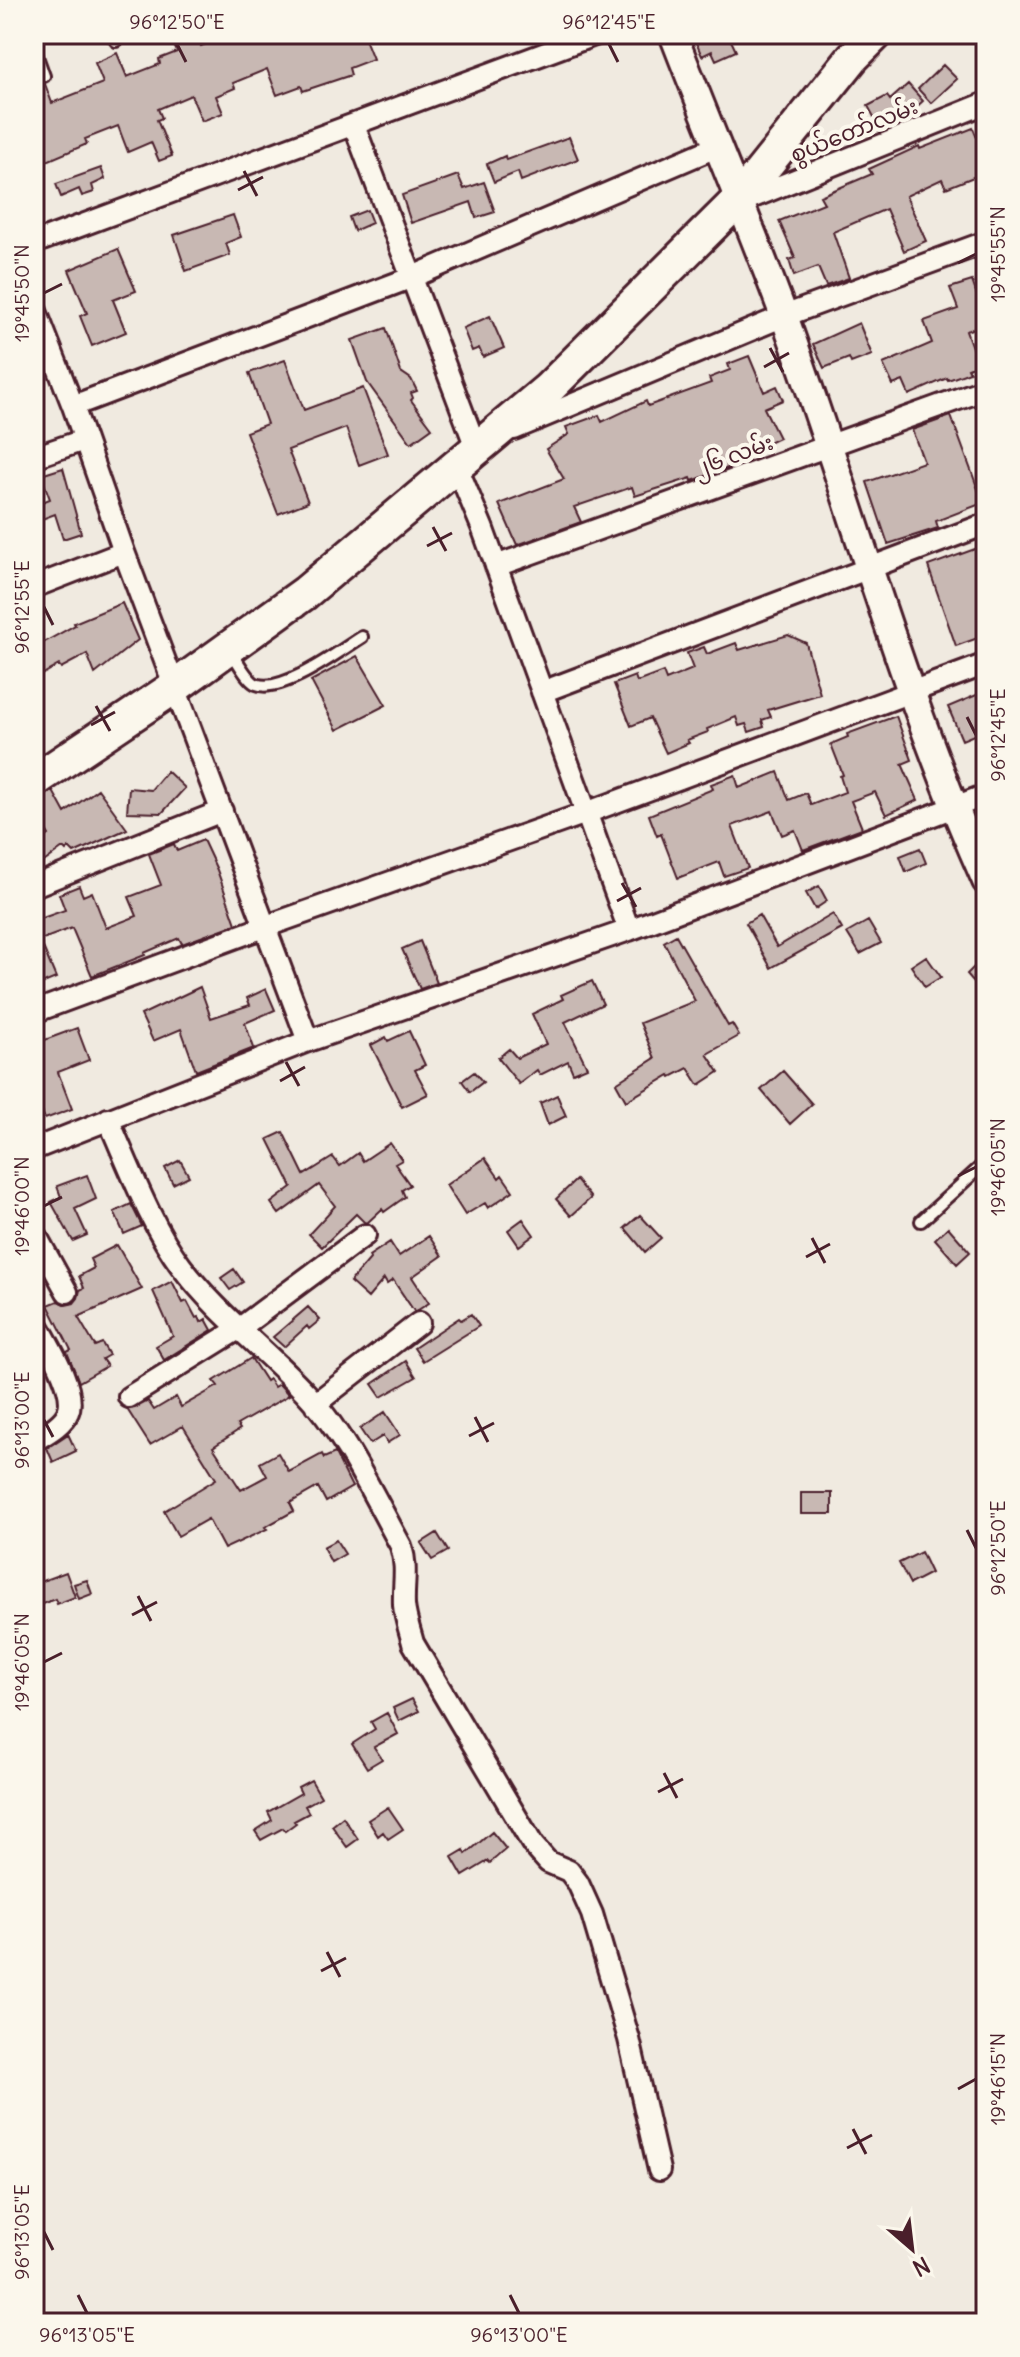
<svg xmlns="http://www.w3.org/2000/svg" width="1020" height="2357" font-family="Delius,'Noto Sans Myanmar',sans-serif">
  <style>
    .building { fill: #c8b8b3; stroke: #4a1f2b; stroke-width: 2 }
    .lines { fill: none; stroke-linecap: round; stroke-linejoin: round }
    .service-casing { stroke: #4a1f2b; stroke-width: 16 }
    .minor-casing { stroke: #4a1f2b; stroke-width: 26 }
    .tertiary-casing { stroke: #4a1f2b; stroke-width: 32 }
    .primary-casing { stroke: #4a1f2b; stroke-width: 38 }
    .service { stroke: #fbf7ec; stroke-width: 10 }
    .minor { stroke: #fbf7ec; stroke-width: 20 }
    .tertiary { stroke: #fbf7ec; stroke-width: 26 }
    .primary { stroke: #fbf7ec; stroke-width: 32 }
    .ticks { fill: none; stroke: #4a1f2b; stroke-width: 3 }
    .labels { text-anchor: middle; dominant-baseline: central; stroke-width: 8; stroke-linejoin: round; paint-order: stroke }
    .street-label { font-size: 22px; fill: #4a1f2b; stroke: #fbf7ec }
    .neatline { fill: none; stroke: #4a1f2b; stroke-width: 3 }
    .ticks-label { font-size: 20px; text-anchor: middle; fill: #4a1f2b }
  </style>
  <rect width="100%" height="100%" fill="#f0eae0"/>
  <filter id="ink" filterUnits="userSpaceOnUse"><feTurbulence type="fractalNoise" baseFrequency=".0125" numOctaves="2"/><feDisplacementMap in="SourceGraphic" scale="16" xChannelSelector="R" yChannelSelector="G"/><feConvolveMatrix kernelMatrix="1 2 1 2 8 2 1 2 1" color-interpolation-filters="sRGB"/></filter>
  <g filter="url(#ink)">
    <!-- building -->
    <path class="building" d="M169,34h27l5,12 31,-12h131l10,25 -24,9 2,7 -48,16 -2,-5 -24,9 -10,-26 -34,14 2,5 -19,8 7,17 -21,8 -11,-26 -33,14 4,9 -5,2 15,36 -13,5 -8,-19 -23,10 -10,-26 -33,13 2,5 -40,17 -4,-9 -9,4v-84l4,10 7,2 7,19 51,-20 -8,-20 22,-10 10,24 33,-13 -1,-5 18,-7z
      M692,34h36l8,17 -20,9 -4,-9 -10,5z
      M943,65l14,14 -26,24 -13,-14z
      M908,84l15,17 -11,10 -32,17 -12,-22 19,-10 3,4z
      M973,128l13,32v12l-40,16 -4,-9 -36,17 20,45 -22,10 -18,-42 -53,23 16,46 -23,8 -8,-19 -24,9 -5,-16 6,-2 -16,-37 45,-18 -4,-7 52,-22 -3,-5 50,-23 1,3z
      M569,137l9,22 -57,22 -3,-9 -24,10 -7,-18 18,-8 1,4z
      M101,168l4,11 -13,6 2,7 -12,4 -3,-7 -18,8 -5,-13z
      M458,175l6,14 20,-7 11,30 -19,6 -5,-16 -60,21 -9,-28z
      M367,210l5,13 -18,8 -5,-14z
      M233,215l8,22 -15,6 4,12 -44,16 -12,-36z
      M118,249l18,42 -23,9 13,32 -34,14 -12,-30 7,-3 -18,-43z
      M972,281l14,40v3l-20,7 12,33 -10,4 2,4 -22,8 -1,-2 -38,17 -6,-14 -10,4 -10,-21 49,-21 -8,-22 34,-12 -8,-21z
      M490,316l14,32 -21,9 -4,-9 -7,3 -9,-23z
      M859,323l13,32 -21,8 -2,-5 -25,10 -11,-24z
      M386,328l15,44 10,7 6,12 -6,2 2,5 -2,2 21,28 -21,15 -44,-61 -15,-42z
      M749,356l15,36 13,-6 6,14 -19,8 15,30 -45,21 2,6 -44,16 -1,-3 -56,18 -3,-9 -58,20 7,15 -64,23 -18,-41 65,-25 -18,-30 23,-15 -3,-7 33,-12 3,7 44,-21 2,5 63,-23 -2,-5 21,-8 -2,-6z
      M285,360l19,50 59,-22 25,66 -29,11 -13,-37 -58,22 20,52 -30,12 -32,-82 21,-8 -18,-51z
      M951,416l32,87 -47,18 2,7 -50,16 -21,-62 57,-20 -12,-32z
      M63,468l18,65 -18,6 -8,-25 -21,8v-17l16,-6 -9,-24z
      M986,545v90l-30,11 -28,-80z
      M122,603l16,37 -43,34 -8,-20 -26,14 -2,-3 -25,14v-31l41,-23 -1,-2z
      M788,635l18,8 14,51 -52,16 3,7 -9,3 2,7 -15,5 -3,-8 -7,2 -3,-9 -29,12 1,3 -21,8 2,3 -23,10 -16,-35 -19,8 -17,-42 21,-8 2,6 26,-10 3,8 27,-11 -6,-16 17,-6 3,7 29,-11 3,7z
      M357,656l29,49 -49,25 -26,-49z
      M986,691v39l-24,10 -14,-33z
      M896,716l16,44 -10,4 16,36 -32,15 -11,-23 -24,9 11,27 -59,22 -8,-20 -13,5 -10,-24 -40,15 16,42 -24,8 -5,-14 -41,16 -17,-44 -4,2 -8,-21 64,-26 -2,-5 24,-9 4,13 39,-16 11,28 17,-7 5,12 34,-13 -5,-16 3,-1 -12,-31 17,-7 -1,-3z
      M167,771l18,17 -23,25 -35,-1 2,-24 22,2z
      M98,789l29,40 -53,24 -5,-5 -3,3 -3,-3 -29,21v-23l15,-11 -15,-25v-9l19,-10 12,22z
      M203,840l14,30 19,54 -54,20 -3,-6 -35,15 1,2 -53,21 -20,-48 -32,12 16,38 -22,9v-66l31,-11 -6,-16 20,-8 4,10 9,-4 14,36 31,-12 -8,-19 32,-12 -12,-31 25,-10 3,7z
      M920,848l6,15 -20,9 -6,-16z
      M819,886l8,15 -12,8 -9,-16z
      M833,914l9,15 -71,39 -25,-45 13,-8 18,32z
      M868,921l13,22 -21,11 -13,-21z
      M676,935l52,91 4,-2 7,12 -32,18 12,18 -20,13 -11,-17 -17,9 -1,-2 -44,26 -10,-18 39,-25 -15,-35 55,-22 -31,-59z
      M420,941l17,42 -17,6 -18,-40z
      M926,956l15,21 -16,10 -14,-21z
      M977,964l9,10v22l-19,-22z
      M592,981l11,23 -38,18 22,45 -14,6 -5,-12 -28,14 -3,-5 -18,14 -21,-26 11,-9 8,9 29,-14 -14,-30 31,-15 -2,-4z
      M200,987l11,31 39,-13 -3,-7 19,-9 9,21 -30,13 9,25 -58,23 -15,-42 -28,12 -12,-26z
      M77,1028l12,32 -31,12 14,37 -27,10 -11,-28v-47z
      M409,1031l16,34 -10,5 13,24 -26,13 -31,-62 15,-8 2,4z
      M783,1071l29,33 -22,20 -29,-34z
      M474,1072l9,10 -13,10 -8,-11z
      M557,1095l9,21 -18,9 -8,-22z
      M283,1132l21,43 29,-18 7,9 18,-13 5,8 27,-18 12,17 -7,4 15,21 -8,5 3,7 -21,15 -2,-3 -15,14 -3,-1 -8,-8 -34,33 -13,-13 26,-28 -16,-21 -40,29 -8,-11 21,-16 -24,-48z
      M485,1158l14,20 3,-3 11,16 -25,17 -3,-5 -20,12 -19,-30z
      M180,1160l9,16 -16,8 -8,-16z
      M87,1175l9,24 -21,10 12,26 -14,6 -22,-39 10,-5 -4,-11z
      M576,1180l15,18 -20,18 -15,-17z
      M131,1204l11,22 -18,8 -10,-22z
      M640,1215l21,23 -16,14 -20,-24z
      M523,1219l11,16 -15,11 -11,-16z
      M948,1227l22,25 -13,12 -22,-25z
      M429,1236l13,20 -30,21 17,26 -11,7 -4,1 -21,-31 -6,4 -3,-5 -16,19 -18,-16 20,-23 -1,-3 21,-14 9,14z
      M117,1245l25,44 -64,28 17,29 7,-3 7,12 -7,4 5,7 -28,16 -12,-30 4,-2 -23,-45 10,-4 8,4 8,-2 4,-5 2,-8 4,-2 -5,-12 15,-8 -4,-9z
      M234,1269l9,13 -13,8 -9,-12z
      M172,1281l11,22 4,-2 9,17 3,-1 2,5 5,-3 6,11 -48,30 -8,-14 17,-10 -20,-45z
      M308,1307l12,13 -11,9 -2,-3 -23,21 -11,-10z
      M471,1314l8,12 -56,35 -9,-13 45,-30 2,2z
      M251,1358l15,23 3,-2 5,8 5,-3 10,11 -52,30 3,4 -27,18 28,43 26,-14 -7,-13 18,-10 11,19 33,-18 2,4 11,-5 17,34 -26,15 -8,-15 -28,16 4,8 -29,16 2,2 -43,20 -16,-30 -30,17 -14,-25 52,-32 -33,-53 -33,19 -23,-36 8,-1 13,-7 6,9 22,-13 5,10 37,-21 -4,-5z
      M406,1361l10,16 -35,20 -9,-13z
      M385,1412l15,23 -13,8 -4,-7 -13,8 -10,-15z
      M68,1434l8,17 -23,11 -6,-14z
      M801,1493h31v21h-31z
      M437,1533l11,18 -16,9 -11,-17z
      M336,1540l9,14 -14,8 -8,-15z
      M921,1552l10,21 -21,11 -11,-21z
      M66,1572l9,25 -18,7 -2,-5 -21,8v-23z
      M87,1580l5,14 -13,5 -5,-15z
      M412,1699l7,12 -20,10 -6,-13z
      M387,1713l11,21 -24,13 8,12 -15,9 -15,-24 23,-15 -4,-7z
      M311,1780l10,17 -16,9 4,7 -15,8 2,2 -11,8 -2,-3 -22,12 -6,-9 17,-11 -4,-8 33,-19 -3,-6z
      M388,1807l15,22 -15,10 -5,-7 -5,4 -10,-16z
      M343,1817l15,22 -11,8 -15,-21z
      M492,1832l14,17 -16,14 -2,-2 -25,15 -11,-19 12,-7 2,4z"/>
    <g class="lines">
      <!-- service casing -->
      <g class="service-casing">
        <path id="service" d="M112,34l4,7
          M34,48l10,28
          M230,650c7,9 16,29 26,34 25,11 85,-34 106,-47
          M921,1221l65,-59"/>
      </g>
      <!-- minor casing -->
      <g class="minor-casing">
        <path id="minor" d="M354,125l123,325
          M741,202l245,-99
          M34,243l563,-209
          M34,306l39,100 51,146 184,489
          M73,406l337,-128 306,-131
          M514,429l270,-113 202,-74
          M34,457l50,-17
          M457,467l25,60 147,403
          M496,566l490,-177
          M34,587l90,-35
          M542,692l444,-168
          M34,886l188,-75
          M34,1012l230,-85 322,-114 400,-149
          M108,1119c21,47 43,107 73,147 35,47 84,83 124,126 39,40 69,105 96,154 7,24 2,36 3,59 1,13 6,26 9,38l120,202 15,17 21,9 9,12 14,31 37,125 30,131
          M34,1149l274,-108 321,-111 357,-135
          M34,1232l33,60
          M34,1318c11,21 44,72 34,94 -5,13 -23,22 -34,29
          M129,1397l111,-69 125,-93
          M315,1404l104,-81"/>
      </g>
      <!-- tertiary casing -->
      <g class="tertiary-casing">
        <path id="tertiary" d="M673,34c36,94 76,187 111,282 68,188 120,382 202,565"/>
      </g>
      <!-- primary casing -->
      <g class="primary-casing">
        <path id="primary" d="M34,781l142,-95 129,-93 243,-204 191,-190 114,-142 23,-23"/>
      </g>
      <!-- service -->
      <use href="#service" class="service"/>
      <!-- minor -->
      <use href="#minor" class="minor"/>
      <!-- tertiary -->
      <use href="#tertiary" class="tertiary"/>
      <!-- primary -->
      <use href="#primary" class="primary"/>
    </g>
  </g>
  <!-- ticks -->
  <path class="ticks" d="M177,44l9,18M609,44l9,18M244,171l13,25M238,190l25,-13M958,263l18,-9M44,293l18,-9M770,348l13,24M764,367l25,-14M433,527l13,24M427,546l25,-13M44,607l9,18M96,706l14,25M967,717l9,18M91,725l24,-13M622,883l14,24M617,901l24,-13M286,1062l13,24M280,1081l25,-14M958,1176l18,-9M44,1206l18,-9M812,1238l13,25M806,1257l24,-13M475,1417l13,25M44,1420l9,17M469,1436l25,-13M967,1530l9,18M138,1596l13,25M132,1615l25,-13M44,1662l18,-9M664,1773l13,25M658,1792l25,-13M327,1952l13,25M321,1971l25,-13M958,2089l18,-10M853,2129l13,25M847,2148l25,-13M44,2232l9,18M78,2295l9,18M510,2295l9,18"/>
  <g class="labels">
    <!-- street labels -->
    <g class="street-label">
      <text transform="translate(854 130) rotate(-22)">စွယ်တော်လမ်း</text>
      <text transform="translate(733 455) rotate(-20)">၂၆ လမ်း</text>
    </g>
  </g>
  <!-- margin -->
  <rect width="1020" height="2357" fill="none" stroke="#fbf7ec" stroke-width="88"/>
  <!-- north arrow -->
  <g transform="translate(912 2249) rotate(152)" stroke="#fbf7ec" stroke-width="6" paint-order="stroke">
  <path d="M0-6L14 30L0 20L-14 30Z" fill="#4a1f2b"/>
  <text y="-12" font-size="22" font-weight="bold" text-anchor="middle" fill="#4a1f2b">N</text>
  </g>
  <rect x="44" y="44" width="932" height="2269" class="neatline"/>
  <g class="ticks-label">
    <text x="177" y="29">96°12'50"E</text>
    <text x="609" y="29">96°12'45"E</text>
    <text transform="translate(998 254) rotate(-90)" y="7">19°45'55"N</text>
    <text transform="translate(22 293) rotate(-90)" y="7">19°45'50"N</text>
    <text transform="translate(22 607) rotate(-90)" y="7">96°12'55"E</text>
    <text transform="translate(998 735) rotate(-90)" y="7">96°12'45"E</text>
    <text transform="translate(998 1167) rotate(-90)" y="7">19°46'05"N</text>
    <text transform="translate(22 1206) rotate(-90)" y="7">19°46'00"N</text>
    <text transform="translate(22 1420) rotate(-90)" y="7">96°13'00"E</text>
    <text transform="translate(998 1548) rotate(-90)" y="7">96°12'50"E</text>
    <text transform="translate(22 1662) rotate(-90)" y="7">19°46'05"N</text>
    <text transform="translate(998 2079) rotate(-90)" y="7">19°46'15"N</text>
    <text transform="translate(22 2232) rotate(-90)" y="7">96°13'05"E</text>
    <text x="87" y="2342">96°13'05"E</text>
    <text x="519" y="2342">96°13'00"E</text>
  </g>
</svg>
